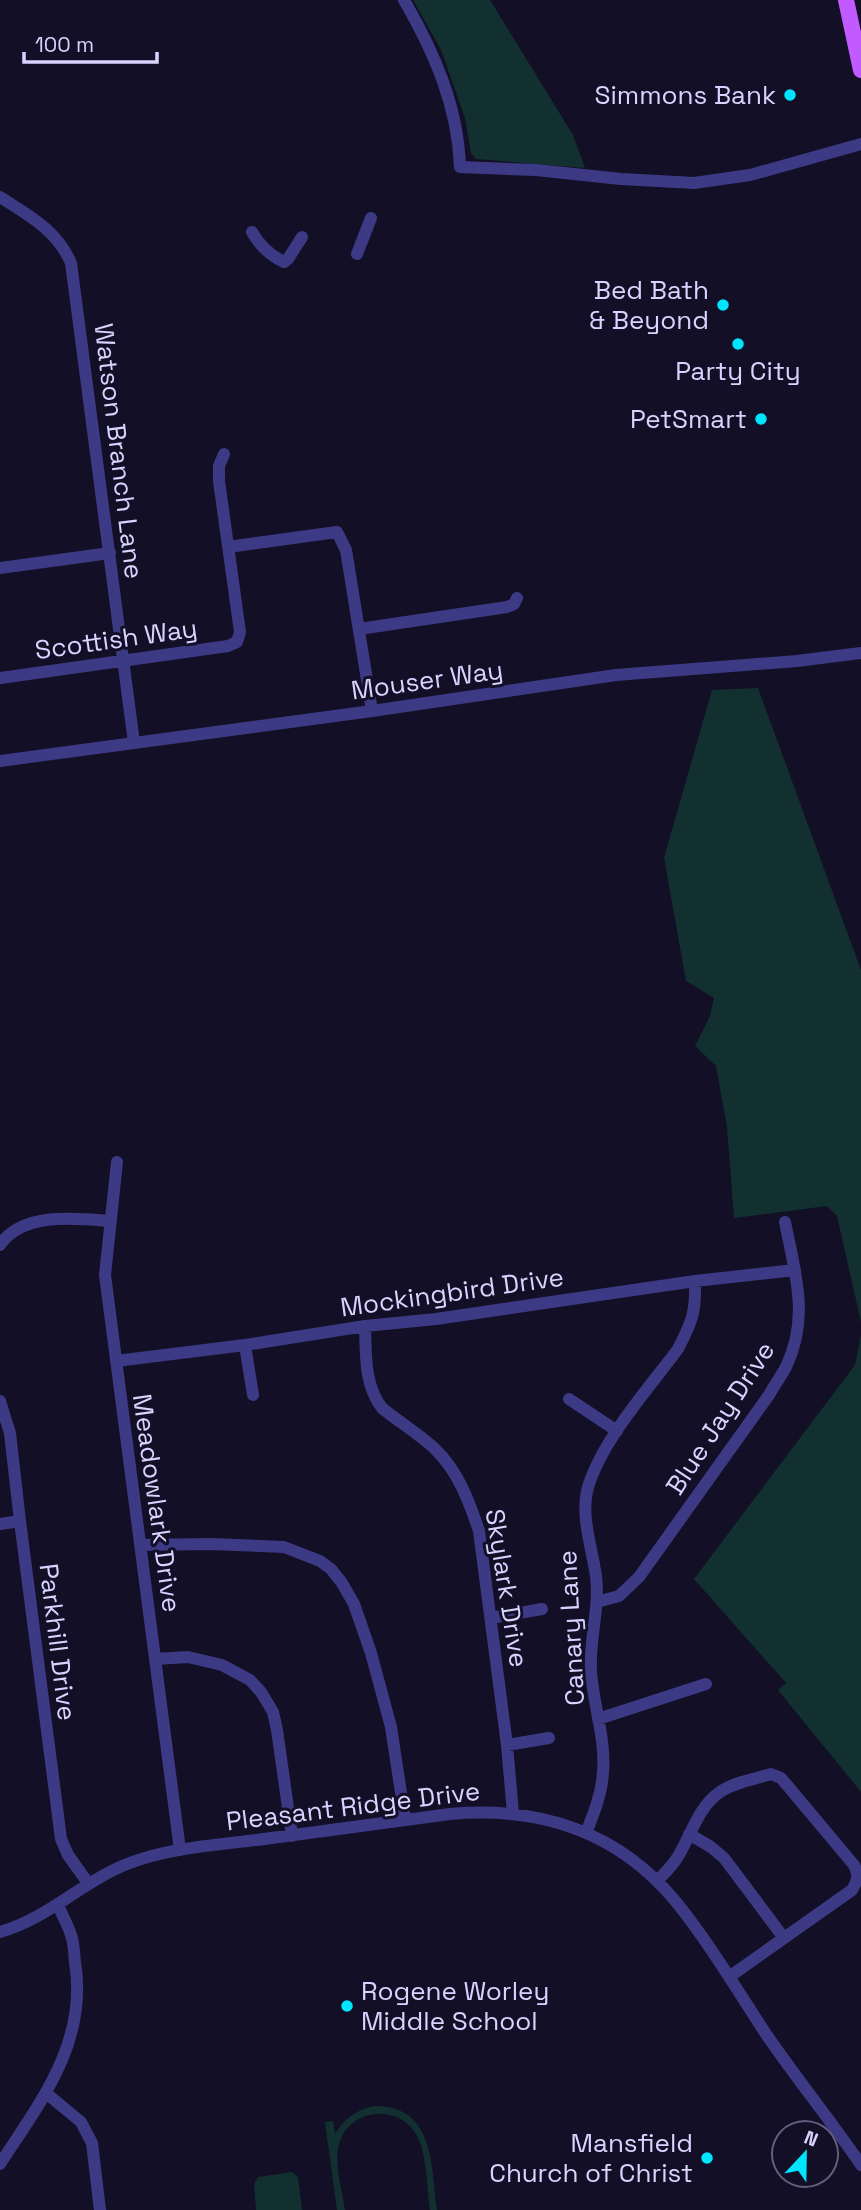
<svg xmlns="http://www.w3.org/2000/svg" width="861" height="2210" font-family="'Space Grotesk',sans-serif">
  <style>
    .green { fill: #12302f }
    .lines { fill: none; stroke-linecap: round; stroke-linejoin: round }
    .minor { stroke: #3d3a85; stroke-width: 12 }
    .major { stroke: #c25bff; stroke-width: 16 }
    .poi-dot { fill: #00e5ff; stroke: #130f26; stroke-width: 2.5 }
    .labels { text-anchor: middle; dominant-baseline: central; stroke-width: 6; stroke-linejoin: round; paint-order: stroke }
    .poi-label { font-size: 26px; fill: #d9d4ff; stroke: #130f26; text-anchor: end }
    .street-label { font-size: 26px; fill: #d9d4ff; stroke: #130f26 }
  </style>
  <rect width="100%" height="100%" fill="#130f26"/>
  <!-- green -->
  <path class="green" d="M413,0h77l83,135 12,33 -109,-9 -5,-6 -6,-35 -24,-68z
    M758,688l103,282v352l-24,-106 -10,-10 -93,12 -7,-91 -11,-61 -21,-20 15,-30 4,-18 -28,-17 -22,-123 48,-168z
    M861,1335v457l-83,-102 8,-7 -92,-104 161,-214z
    M373,2106c62,-2 58,60 64,104h-7c-3,-21 -3,-56 -13,-74 -16,-32 -65,-29 -77,5 -7,20 2,48 5,69h-8l-12,-88 8,-1 2,13c9,-15 21,-24 38,-28z
    M292,2172l6,5 4,33h-46l-2,-26 4,-7z"/>
  <g class="lines">
    <!-- minor -->
    <path class="minor" d="M404,0c30,52 54,106 56,167l76,3 85,9 73,4 56,-8 111,-31
      M0,197c28,18 57,33 71,66l63,480
      M252,232c8,14 17,23 32,30l4,-3 14,-22
      M357,254l14,-36
      M228,547l109,-15 9,18 26,161
      M0,568l110,-15
      M359,629l148,-22 7,-3 3,-6
      M0,678l228,-32 9,-4 3,-10 -21,-151v-15l5,-12
      M0,761l372,-50 244,-36 181,-14 64,-8
      M117,1162l-12,113 75,575
      M0,1245c22,-33 75,-27 109,-24
      M365,1326c1,28 -1,59 17,82 17,14 37,26 53,41 23,22 34,52 44,82l28,214 6,68
      M245,1345l8,50
      M116,1361l129,-16 120,-19 71,-7 259,-38 100,-11
      M569,1399l48,32
      M0,1401l10,32 10,88 41,318 7,16 20,28
      M0,1524l20,-3
      M141,1545l70,-1 73,3 36,14 11,8 11,14 12,21 17,49 20,74 14,92
      M597,1602l22,-6 20,-19 130,-182c5,-9 12,-19 17,-28 24,-50 9,-94 -1,-145
      M491,1618l51,-9
      M155,1659l33,-2 34,8 28,15 11,12 12,20 4,18 15,106
      M598,1719l108,-35
      M507,1745l42,-7
      M586,1833c8,-20 16,-40 17,-61 3,-33 -10,-68 -12,-101 -2,-32 9,-63 5,-95 -4,-28 -16,-61 -8,-89 15,-48 60,-98 90,-138 14,-27 18,-37 17,-68
      M689,1834l22,13 13,11 60,80
      M657,1881c6,-6 13,-13 18,-20 15,-21 22,-54 45,-69 14,-10 35,-13 51,-18l10,4 73,87c5,10 4,15 -2,25l-123,87
      M0,1932c47,-13 82,-50 127,-68 43,-17 92,-19 137,-25 62,-8 124,-17 186,-25 90,-8 169,18 227,89 32,40 59,85 87,128 31,46 66,88 97,134
      M46,2093l35,29 11,21 8,67
      M0,2164c41,-63 88,-122 75,-202 -1,-9 -1,-19 -4,-27 -3,-10 -9,-20 -13,-30"/>
    <!-- major -->
    <path class="major" d="M846,0l15,70"/>
  </g>
  <!-- markers -->
  <g class="poi-dot">
    <circle cx="790" cy="95" r="7"/>
    <circle cx="723" cy="305" r="7"/>
    <circle cx="738" cy="344" r="7"/>
    <circle cx="761" cy="419" r="7"/>
    <circle cx="347" cy="2006" r="7"/>
    <circle cx="707" cy="2158" r="7"/>
  </g>
  <g class="labels">
    <!-- poi labels -->
    <g class="poi-label">
      <text x="776" y="95">Simmons Bank</text>
      <text x="709" y="290">Bed Bath<tspan x="709" dy="30">&amp; Beyond</tspan></text>
      <text x="738" y="371" text-anchor="middle">Party City</text>
      <text x="747" y="419">PetSmart</text>
      <text x="361" y="1991" text-anchor="start">Rogene Worley<tspan x="361" dy="30">Middle School</tspan></text>
      <text x="693" y="2143">Mansfield<tspan x="693" dy="30">Church of Christ</tspan></text>
    </g>
    <!-- street labels -->
    <g class="street-label">
      <text transform="translate(119 451) rotate(83)">Watson Branch Lane</text>
      <text transform="translate(116 639) rotate(-8)">Scottish Way</text>
      <text transform="translate(427 680) rotate(-8)">Mouser Way</text>
      <text transform="translate(452 1292) rotate(-8)">Mockingbird Drive</text>
      <text transform="translate(720 1418) rotate(-57)">Blue Jay Drive</text>
      <text transform="translate(157 1503) rotate(82)">Meadowlark Drive</text>
      <text transform="translate(507 1588) rotate(81)">Skylark Drive</text>
      <text transform="translate(571 1628) rotate(-93)">Canary Lane</text>
      <text transform="translate(58 1642) rotate(83)">Parkhill Drive</text>
      <text transform="translate(353 1806) rotate(-7)">Pleasant Ridge Drive</text>
    </g>
  </g>
  <!-- north arrow -->
  <g transform="translate(805 2154) rotate(22)"><circle r="33" fill="#130f26" stroke="#625e7d" stroke-width="2"/>
  <path d="M0-5L12 26L0 18L-12 26Z" fill="#00e5ff"/>
  <text y="-10" font-size="19" font-weight="bold" text-anchor="middle" fill="#d9d4ff">N</text>
  </g>
  <!-- scale -->
  <path d="M24 52v10h133v-10" fill="none" stroke="#d9d4ff" stroke-width="3.5"/>
  <text x="35" y="52" font-size="21" fill="#d9d4ff" stroke="#130f26" stroke-width="5" paint-order="stroke">100 m</text>
</svg>
